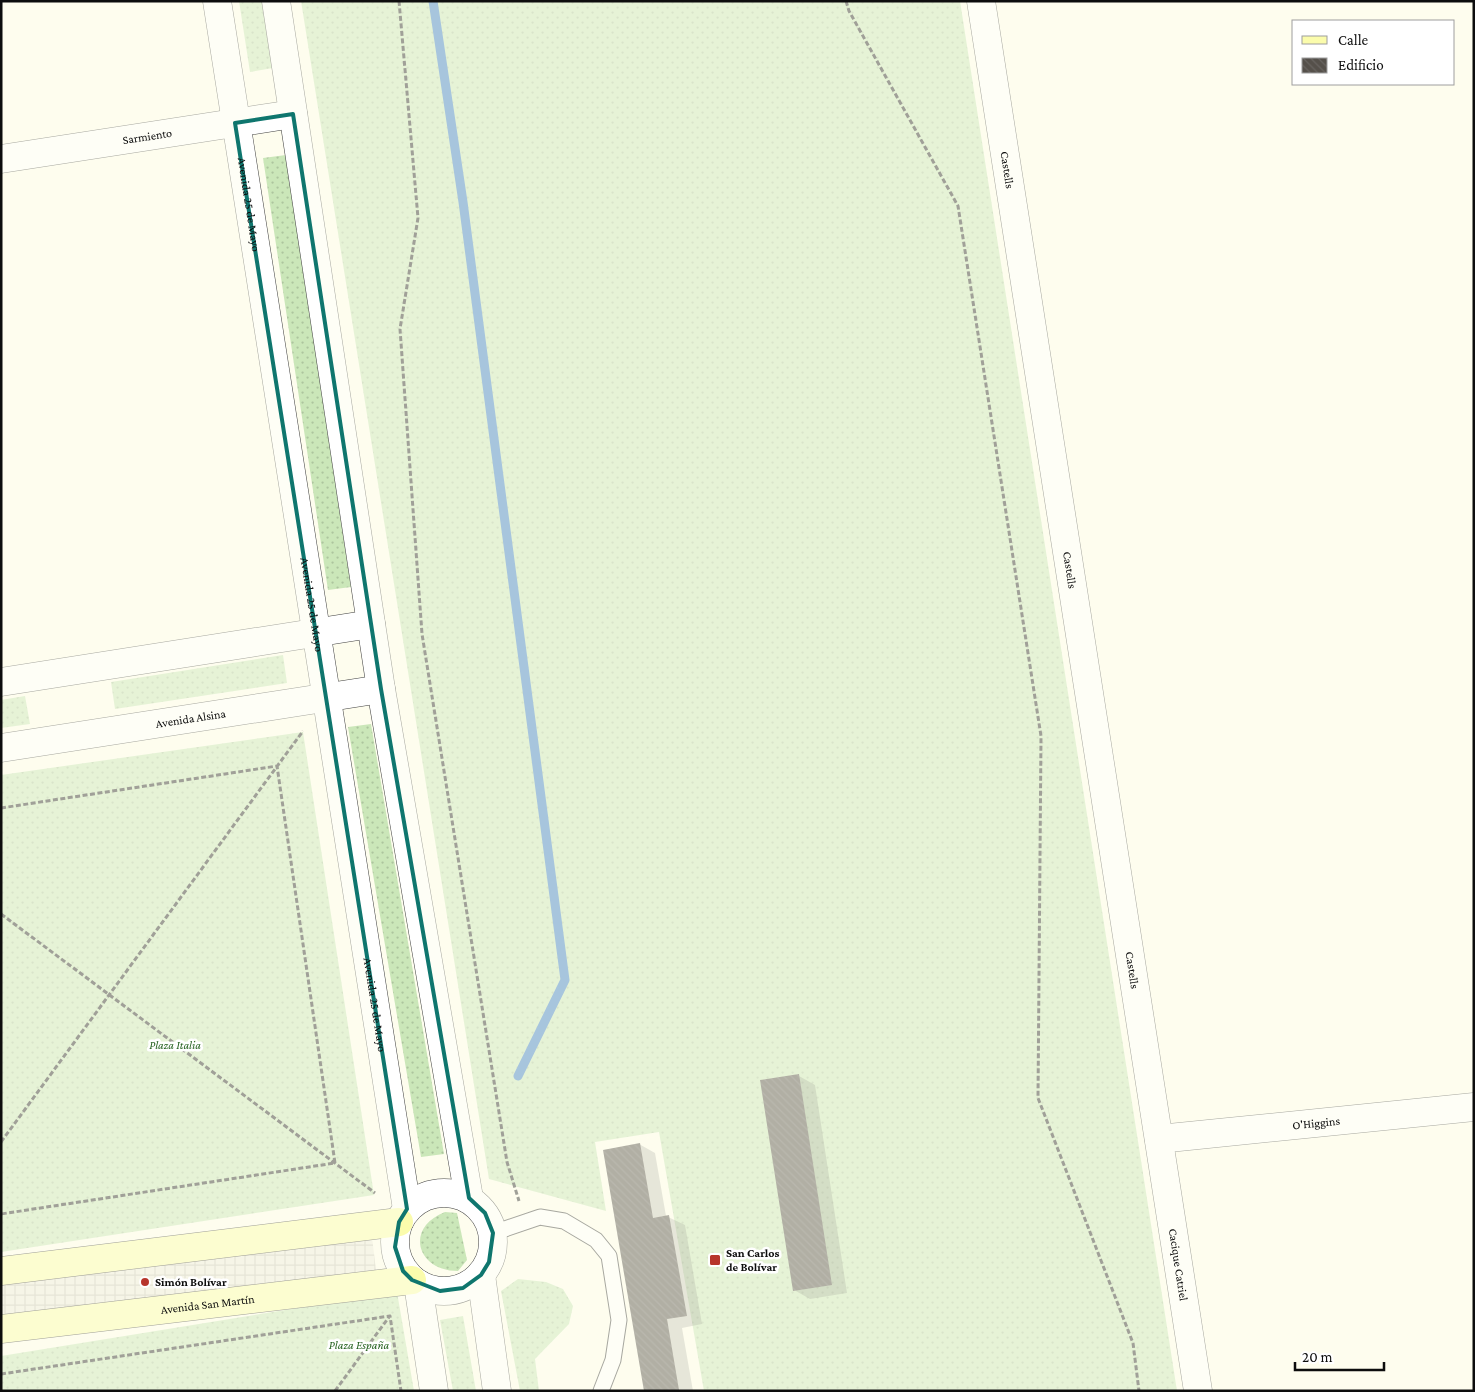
<svg xmlns="http://www.w3.org/2000/svg" width="1475" height="1392" font-family="'Crimson Pro',serif">
  <style>
    .grass { fill: url(#grass-dots) }
    .plaza { fill: url(#plaza-grid) }
    .shadow { fill: #0003 }
    .lines { fill: none; stroke-linecap: round; stroke-linejoin: round }
    .stream { stroke: #3f81c8; stroke-width: 9 }
    .building { fill: url(#building-back-hatch) }
    .service-casing { stroke: #404040; stroke-width: 17 }
    .minor-casing { stroke: #404040; stroke-width: 29 }
    .tertiary-casing { stroke: #404040; stroke-width: 29 }
    .secondary-casing { stroke: #2f2f2f; stroke-width: 29 }
    .path { stroke: #2f2f2f; stroke-width: 3; stroke-dasharray: 5 2.5; stroke-linecap: butt }
    .service { stroke: #fff; stroke-width: 15 }
    .minor { stroke: #fff; stroke-width: 28 }
    .tertiary { stroke: #fff; stroke-width: 28 }
    .secondary { stroke: #fbfcac; stroke-width: 28 }
    .marked { fill: none; stroke: #0f766e; stroke-width: 4; stroke-linejoin: round }
    .poi-dot { fill: #b7352b; stroke: #fff; stroke-width: 2 }
    .labels { text-anchor: middle; dominant-baseline: central; stroke-width: 5; stroke-linejoin: round; paint-order: stroke }
    .street-label { font-size: 12px; fill: #0d0d0d; stroke: #fff }
    .park-label { font-size: 12px; font-style: italic; fill: #266220; stroke: #fff }
    .poi-label { font-size: 12px; font-weight: bold; fill: #0d0d0d; stroke: #fff; text-anchor: start }
  </style>
  <defs>
    <pattern id="grass-dots" width="8" height="8" patternUnits="userSpaceOnUse" patternTransform="scale(1.25)"><rect width="8" height="8" fill="#cbe7b9"/><path d="M2 2h.1M6 6h.1" fill="none" stroke="#adc59e" stroke-width="1.8" stroke-linecap="round"/></pattern>
    <pattern id="plaza-grid" width="8" height="8" patternUnits="userSpaceOnUse" patternTransform="scale(1.25)"><rect width="8" height="8" fill="#eeebdd"/><path d="M0 4h8M4 0v8" fill="none" stroke="#cbc8bc"/></pattern>
    <pattern id="building-back-hatch" width="6" height="6" patternUnits="userSpaceOnUse" patternTransform="scale(1.25)"><rect width="6" height="6" fill="#55504a"/><path d="M-1 5l2 2M0 0l6 6M5-1l2 2" fill="none" stroke="#686460"/></pattern>
  </defs>
  <rect width="100%" height="100%" fill="#fefdee"/>
  <!-- grass -->
  <path class="grass" d="M239,1h24l10,67 -23,4z
    M301,1h659l217,1390h-473l-45,-259 -64,10 11,69 -117,-32z
    M286,155l65,432 -23,3 -65,-432z
    M283,655l4,28 -172,26 -4,-27z
    M25,696l5,28 -29,4v-28z
    M371,724l73,430 -23,3 -73,-430z
    M303,732l71,463 -373,57v-477z
    M445,1212l12,1 10,47 -9,11c-41,0 -54,-43 -13,-59z
    M518,1279l28,3 17,7 10,17 -4,18 -34,35 4,32h-19l-19,-100z
    M397,1292l17,99h-413v-35z
    M463,1316l13,75h-23l-13,-71z"/>
  <!-- plaza -->
  <path class="plaza" d="M372,1237l4,33 -375,47v-33z"/>
  <!-- shadow -->
  <path class="shadow" d="M799,1076l16,9 32,208 -37,6 -16,-9z
    M639,1144l16,9 11,63 19,9 17,99 -20,4 11,63h-48z"/>
  <g class="lines">
    <!-- stream -->
    <path class="stream" d="M433,1l30,201 102,778 -47,96"/>
  </g>
  <!-- building -->
  <path class="building" d="M799,1074l33,211 -39,6 -33,-211z
    M640,1143l13,75 16,-3 18,101 -20,3 12,71 -7,1h-28l-41,-241z"/>
  <g class="lines">
    <!-- service casing -->
    <g class="service-casing">
      <path id="service" d="M493,1233l47,-16 24,4 32,19 13,16 10,64 -6,40 -12,31"/>
    </g>
    <!-- minor casing -->
    <g class="minor-casing">
      <g id="minor">
        <path id="s1" d="M1,159l292,-45"/>
      </g>
    </g>
    <!-- tertiary casing -->
    <g class="tertiary-casing">
      <g id="tertiary">
        <path id="s2" d="M217,1l190,1208"/>
        <path d="M276,1l105,688 88,509"/>
        <path id="s3" d="M981,1l217,1390"/>
        <path d="M1,682l370,-58"/>
        <path id="s4" d="M1,748l380,-59"/>
        <path id="s5" d="M1159,1139l315,-32"/>
        <circle cx="444" cy="1242" r="49"/>
        <path d="M481,1275l16,116"/>
        <path d="M418,1284l16,107"/>
      </g>
    </g>
    <!-- secondary casing -->
    <g class="secondary-casing">
      <g id="secondary">
        <path d="M1,1271l398,-49"/>
        <path id="s6" d="M1,1329l411,-49"/>
      </g>
    </g>
    <!-- path -->
    <path class="path" d="M399,1l19,217 -18,111 22,305 85,528 12,39
      M846,1l3,10 109,195 83,530 -3,362 95,245 6,48
      M1,808l276,-42 58,397 -334,51
      M1,914l374,279
      M1,1142l302,-411
      M1,1374l389,-58 11,75
      M335,1391l54,-74"/>
    <!-- service -->
    <use href="#service" class="service"/>
    <!-- minor -->
    <use href="#minor" class="minor"/>
    <!-- tertiary -->
    <use href="#tertiary" class="tertiary"/>
    <!-- secondary -->
    <use href="#secondary" class="secondary"/>
  </g>
  <!-- marked area -->
  <path d="M0 0H1475V1392H0ZM293,114l88,575 88,509 16,15 8,20 -4,29 -8,13 -18,13 -23,3 -28,-11 -9,-9 -8,-24 4,-25 8,-13 -172,-1086z" fill="#fefdee" fill-opacity=".55" fill-rule="evenodd"/>
  <path class="marked" d="M293,114l88,575 88,509 16,15 8,20 -4,29 -8,13 -18,13 -23,3 -28,-11 -9,-9 -8,-24 4,-25 8,-13 -172,-1086z"/>
  <!-- markers -->
  <g class="poi-dot">
    <rect x="709" y="1254" width="12" height="12" rx="2.5"/>
    <circle cx="145" cy="1282" r="5"/>
  </g>
  <g class="labels">
    <!-- street labels -->
    <g class="street-label">
      <text stroke="none"><textPath href="#s1" startOffset="148">Sarmiento</textPath></text>
      <text stroke="none"><textPath href="#s3" startOffset="171">Castells</textPath></text>
      <text stroke="none"><textPath href="#s2" startOffset="206">Avenida 25 de Mayo</textPath></text>
      <text stroke="none"><textPath href="#s3" startOffset="576">Castells</textPath></text>
      <text stroke="none"><textPath href="#s2" startOffset="611">Avenida 25 de Mayo</textPath></text>
      <text stroke="none"><textPath href="#s4" startOffset="192">Avenida Alsina</textPath></text>
      <text stroke="none"><textPath href="#s3" startOffset="981">Castells</textPath></text>
      <text stroke="none"><textPath href="#s2" startOffset="1016">Avenida 25 de Mayo</textPath></text>
      <text stroke="none"><textPath href="#s5" startOffset="158">O'Higgins</textPath></text>
      <text stroke="none"><textPath href="#s3" startOffset="1279">Cacique Catriel</textPath></text>
      <text stroke="none"><textPath href="#s6" startOffset="208">Avenida San Martín</textPath></text>
    </g>
    <!-- park labels -->
    <g class="park-label">
      <text x="175" y="1045">Plaza Italia</text>
      <text x="359" y="1345">Plaza España</text>
    </g>
    <!-- poi labels -->
    <g class="poi-label">
      <text x="726" y="1253">San Carlos<tspan x="726" dy="14">de Bolívar</tspan></text>
      <text x="155" y="1282">Simón Bolívar</text>
    </g>
  </g>
  <!-- border -->
  <rect width="1475" height="1392" fill="none" stroke="#0d0d0d" stroke-width="5"/>
  <!-- legend -->
  <rect x="1292" y="20" width="162" height="65" fill="#ffffff" stroke="#9e9e9e"/>
  <rect x="1302" y="36" width="25" height="8" fill="#fbfcac" stroke="#9e9e9e"/>
  <text x="1338" y="45" font-size="15" fill="#0d0d0d">Calle</text>
  <rect x="1302" y="58" width="25" height="15" fill="url(#building-back-hatch)" stroke="#9e9e9e"/>
  <text x="1338" y="70" font-size="15" fill="#0d0d0d">Edificio</text>
  <!-- scale -->
  <path d="M1295 1362v8h89v-8" fill="none" stroke="#0d0d0d" stroke-width="2.5"/>
  <text x="1302" y="1362" font-size="15" fill="#0d0d0d" stroke="#ffffff" stroke-width="4" paint-order="stroke">20 m</text>
</svg>
